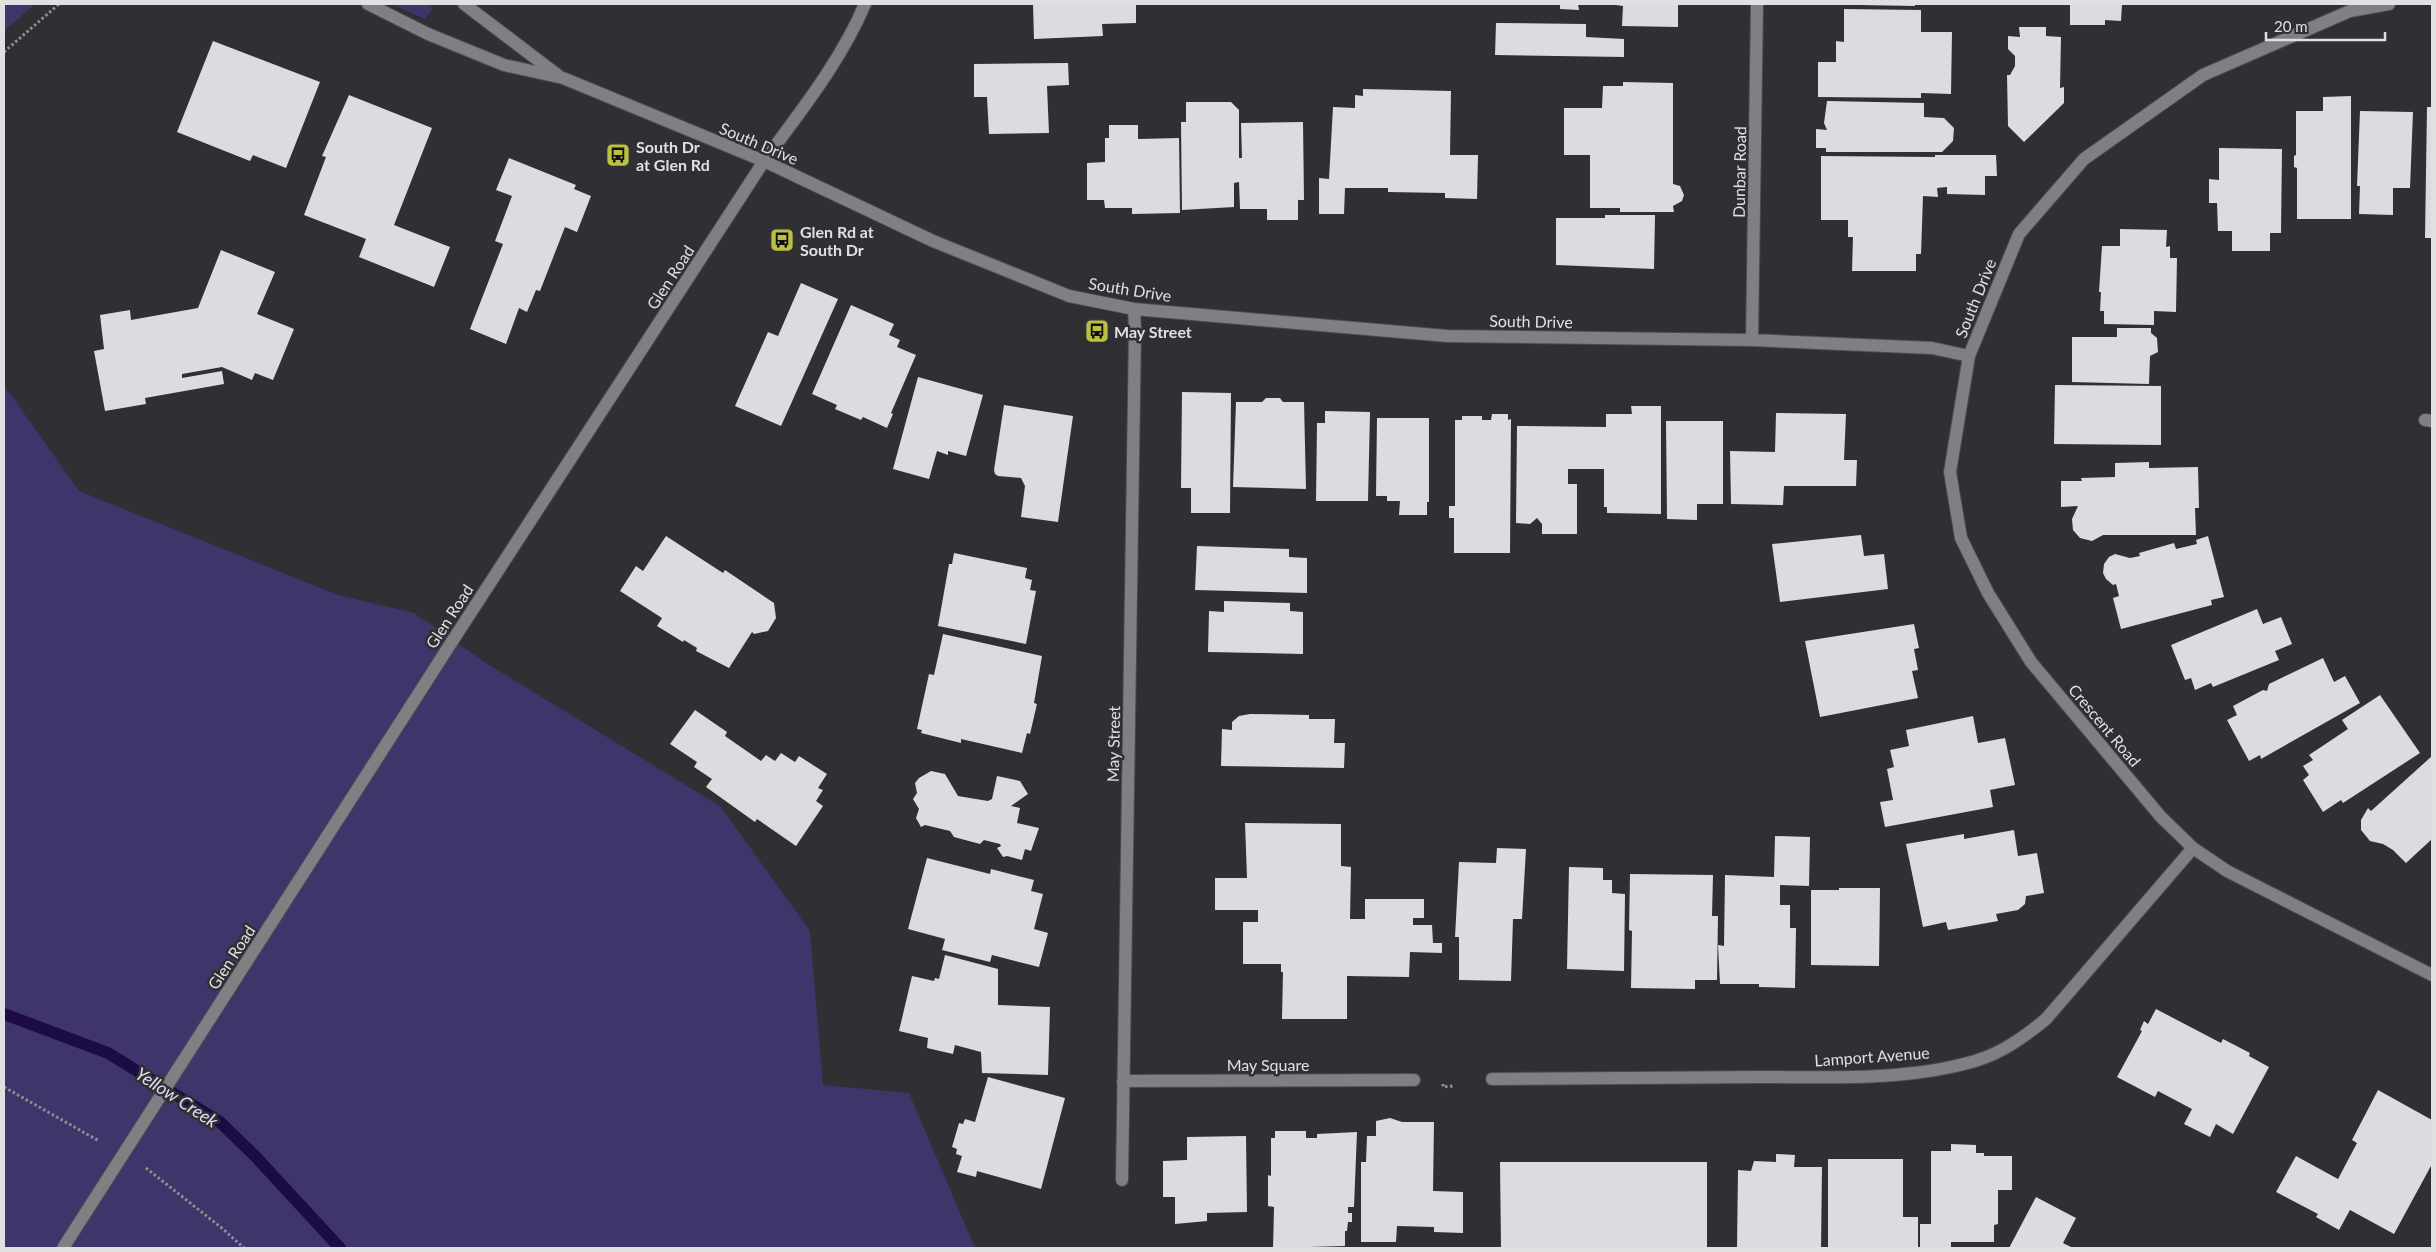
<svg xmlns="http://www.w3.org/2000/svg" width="2436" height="1252" font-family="Lato,sans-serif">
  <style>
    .green { fill: #3f356b }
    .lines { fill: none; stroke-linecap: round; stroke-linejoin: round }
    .stream { stroke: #1d0c44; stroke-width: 12 }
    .building { fill: #dbdbe0 }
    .lane-casing { stroke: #4c4c50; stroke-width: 14 }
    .street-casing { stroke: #4c4c50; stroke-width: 14 }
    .path { stroke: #8e8e91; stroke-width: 3; stroke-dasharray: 2.5 2.5; stroke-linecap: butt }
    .lane { stroke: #7f7f84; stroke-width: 12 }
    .street { stroke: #7f7f84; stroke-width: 12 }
    .street-bridge-casing { stroke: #4c4c50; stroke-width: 14; stroke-linecap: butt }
    .street-bridge { stroke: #7f7f84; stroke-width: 12 }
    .labels { text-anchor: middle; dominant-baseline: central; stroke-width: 5; stroke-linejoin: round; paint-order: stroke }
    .street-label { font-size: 16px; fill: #e0e0e3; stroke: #303034 }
    .poi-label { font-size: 16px; font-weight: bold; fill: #e0e0e3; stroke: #303034; text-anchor: start }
    .water-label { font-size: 18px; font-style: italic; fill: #deddf0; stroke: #303034 }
  </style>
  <rect width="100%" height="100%" fill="#303034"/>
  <!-- green -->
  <path class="green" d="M4,4h31l-31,27z
    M392,4h35l6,4 -8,11z
    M4,385l75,106 259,104 76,18 72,50 234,143 90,125 13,154 86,8 66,155h-971z"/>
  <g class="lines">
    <!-- stream -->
    <path class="stream" d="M4,1014l104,39 112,69 36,35 84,91"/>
  </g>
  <!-- building -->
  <path class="building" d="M1033,4h103v19l-34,1 1,12 -69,3z
    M1560,4h18l1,6 -19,-1z
    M1609,4h69v23l-56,-1 1,-20z
    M1861,4h54v2l-54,-1z
    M2070,4h52l-1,17 -16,-1v5h-35z
    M1844,9l77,1v22h31l-1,62 -30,-1v5l-103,-1v-35h18v-21l8,1z
    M1496,23l90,1v13l38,2v18l-129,-2z
    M2019,27h27v9l15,1 -1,51 4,-1v16l-40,39 -16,-16 -1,-51h3l5,-9v-10l-7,-7v-13l12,1z
    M213,41l107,41 -34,86 -33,-13 -3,6 -73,-29z
    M1068,63l1,22 -22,1 2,47 -60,1 -2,-37h-13v-33z
    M1623,82l50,1v101l7,2 4,9 -2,6 -9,5 1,6h-54v-4h-30v-53h-26v-47h38l1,-22h20z
    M1363,89l88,2 -1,64h28l-1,44 -32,-1v-5l-57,-1v-4h-43l-1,26h-25v-36l10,1 4,-72 22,1v-13l8,1z
    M349,95l83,33 -38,97 56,22 -16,40 -75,-30 7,-18 -62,-24 22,-58 -4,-1z
    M2351,96v123h-54v-51l-3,-1v-11l2,-1v-44h27v-14z
    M1827,101l97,2v14l20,1 10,10 -1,13 -11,11h-116v-4h-10v-19l11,1 -3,-7z
    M1186,102h45l8,8v48h3l-1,-35 62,-1 1,78h-6v20h-31v-11h-27l-1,-27 -5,1v24l-52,3 -1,-88h5z
    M2427,107h5v131h-7z
    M2360,111l53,1 -3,76h-17v27l-34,-1 1,-28h-3z
    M1109,125h29v14l41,-1 1,75 -48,1v-6h-27l-1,-8h-17v-37l18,-1v-24h4z
    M2219,148l63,1 -1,84h-11v18h-38v-20h-14l-1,-28h-8v-24l10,1z
    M1935,155h61l1,21h-12v19l-38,-1v-7l-10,1 1,9 -15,-1 -2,58h-5v17h-64l1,-34h-5v-17h-27v-64l114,1z
    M509,158l67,27 -2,4 17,7 -14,36 -12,-5 -25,64 -4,-1 -9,22 -8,-4 -13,36 -36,-15 33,-85 -8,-3 17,-45 -16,-6z
    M1605,215h50l-1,54 -98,-4v-47h49z
    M2120,229l47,1 -1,17 4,-1v12h7l-1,54 -22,-1v14l-50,-1v-13h-4l1,-19h-2l3,-46h18z
    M221,250l54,22 -18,42 37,15 -21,51 -18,-7 -3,7 -30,-13 -40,7v4l40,-7 2,13 -79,14 1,6 -41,7 -11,-60 10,-2 -4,-34 30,-5 1,10 67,-12z
    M801,283l37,16 -57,127 -46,-20 33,-74 10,4z
    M851,305l43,19 -5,11 11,5 -3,7 19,8 -25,58 2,1 -6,14 -24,-11 -2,3 -26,-11 2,-4 -25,-11z
    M2117,328h34v5l6,5 1,14 -8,4 -1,28 -77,-2v-45h45z
    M918,377l65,18 -17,61 -18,-5v4l-11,-4 -8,28 -36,-10z
    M2055,385l106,1v59l-107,-1z
    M1182,392l49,1 -1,120h-39v-25h-10z
    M1266,398h14l3,4h21l2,87 -73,-2 3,-85h26z
    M1004,405l69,11 -15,106 -37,-5 4,-31 -4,-8 -23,-2 -3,-2 -1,-4z
    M1631,406h30v108l-54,-1v-6h-3v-38h-36v15h9v50h-35v-10l-5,-6 -7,6 -14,-1 1,-97 89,1v-13h26z
    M1325,411l45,1 -2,89h-52l1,-78h8z
    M1776,413l70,1 -2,46h13l-1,26h-72l-1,19 -52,-1 -1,-53 45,1z
    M1492,414h16v6l3,-1 -1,134h-56v-35h-5v-12h6v-86h7v-4h20v4h9z
    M1377,418h52v84h-2v13h-28l1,-14h-13v-5h-11z
    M1666,421h57v83h-26v16l-30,-1z
    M2149,462v6l49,-1 1,41h-4l1,27h-93l-11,6 -12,-3 -7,-8 -1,-11 6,-13 -17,1v-26h21l-1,-3 34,-1v-14z
    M1861,535l3,21 20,-2 4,35 -108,13 -8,-58z
    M666,536l57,37 2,-3 49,33 2,15 -8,13 -14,3 -2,-2 -23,36 -33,-17 1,-3 -13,-8 -1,2 -26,-16 5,-8 -42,-27 16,-25 7,5z
    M2208,536l16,61 -13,3 1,5 -91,24 -8,-31 6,-2 -3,-12 -3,1 -7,-6 -3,-6 1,-9 5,-7 6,-3 15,4 10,-2 -1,-3 35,-10 2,6 21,-5 -1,-4z
    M1197,546l92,3v8l18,1v35l-112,-3z
    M954,553l73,15 -2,10 7,2 -2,10 6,1 -10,53 -88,-18 11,-62h3z
    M1224,601l66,2v8l13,1v42l-95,-2 1,-41 15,1z
    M2257,609l6,15 18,-7 11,27 -17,7 4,9 -66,27 -2,-4 -16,7 -4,-12 -6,2 -14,-35z
    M1914,624l5,24 -5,1 4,21 -6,1 6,27 -98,19 -15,-76z
    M943,634l99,22 -8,47 3,1 -7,30 -3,-1 -5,20 -61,-14v4l-40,-10 1,-3 -5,-1 12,-55 5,1z
    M2323,658l11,24 11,-6 15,27 -99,56 -1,-4 -11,6 -22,-41 10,-5 -4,-9 30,-16 4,1 2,-7z
    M2380,695l40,58 -77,50 -2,-3 -18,12 -20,-32 6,-5 -6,-9 10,-6 -4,-5 39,-26 -6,-9z
    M695,710l32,22 -2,4 36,25 5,-6 9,6 6,-8 14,9 4,-6 28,18 -9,14 5,2 -7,11 7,5 -27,40 -39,-27 -2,3 -49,-35 6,-8 -18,-12 3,-5 -27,-18z
    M1250,714l59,1v4h26l-1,24h11l-1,25 -123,-2 1,-37 10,1v-8l7,-6z
    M1973,716l5,27 27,-5 10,47 -25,5 3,17 -108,20 -5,-25 13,-2 -6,-31 7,-2 -4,-17 19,-4 -3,-16z
    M2432,756v83l-26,24 -13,-13 -10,-6 -13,-3 -9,-11v-10l7,-12 3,3z
    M931,771l14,3 13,22 30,5 4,-2 5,-23 23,5 8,13 -17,12 9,2 -3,15 22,5 -8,23 -6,-2 -3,11 -15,-4 -4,1 -6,-9 4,-2 -1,-2 -16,-4 -4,4 -26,-7 -4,-6 -25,-6 -4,2 -5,-9 3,-9 -6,-10 4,-6 -2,-10 4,-5z
    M1245,823l96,1v42l10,1 -1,52h15v-20h59v19h-11v7h19l1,18h9v10l-32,-1 -1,25 -62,-1v43h-65l1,-47h-2v-8h-38v-42h15v-12h-43v-32h32z
    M2014,830l4,26 19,-3 7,40 -18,3 -1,8 -7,6 -22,4 2,7 -50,9 -2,-8 -23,5 -17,-83 58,-10v5z
    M1775,836l35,1 -1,49 -29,-1v20h10v23h6l-1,60 -36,-1v-3h-39l-2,-39 6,1 1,-71 49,2z
    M1497,848l29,1 -4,70h-9l-2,62 -52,-1v-43h-4l4,-75 37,1z
    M927,858l63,16 1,-5 43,11 -3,11 12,3 -9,35 14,4 -9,34 -47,-12 -2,7 -48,-12 3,-11 -37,-10z
    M1569,867l34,1v12h9v13l13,1 -1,77 -57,-2z
    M1630,874l83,1 -1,41h6l-1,64h-22v9l-64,-1 1,-57 -3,-1z
    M1839,888h41l-1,78 -68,-1v-75h28z
    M945,955l53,14v36l52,2 -2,68 -66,-2 -1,-21 -26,-7 -2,9 -26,-6 1,-10 -29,-7 13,-55 22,5 1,-3 4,1z
    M2156,1009l65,34 2,-4 27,14 -1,3 20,11 -36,67 -17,-10 -6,13 -26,-13 8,-15 -34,-18 -3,6 -38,-20 25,-46 -2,-1 4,-9 4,3z
    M988,1077l77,21 -24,91 -64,-18 -1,6 -19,-5 5,-16 -6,-2 1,-5 -5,-2 7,-24 4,1 2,-5 10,3z
    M2378,1090l54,30v44l-38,70 -44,-24 -11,20 -23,-13 2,-3 -42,-22 20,-36 42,23 19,-36 -5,-3z
    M1390,1118l12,4h32l-1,69 30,1v41l-29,-1v-5l-37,-1 -1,16h-35v-80h5l1,-26h9v-15z
    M1275,1131h31v7h11v-4l40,-2 -3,75h-6v6h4v9h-4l-1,9h-2v15l-72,2 1,-39v-2l-6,-1v-31l3,1v-38h4z
    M1246,1136l1,76 -40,1v8l-32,3v-27h-12v-36l24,-1v-23z
    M1951,1144l25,1v8h8v3h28v34h-14v34l-4,1v17h-43v6h-31v-24h11v-73h20z
    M1776,1154l19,1 -1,12h28l-1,81h-84l1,-78 13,1 3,-10 22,1z
    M1828,1159h75v58h15v31h-90z
    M1500,1162h207v86h-206z
    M2036,1197l40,21 -13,25 10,5h-64z"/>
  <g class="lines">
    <!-- lane casing -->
    <g class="lane-casing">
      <path id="lane" d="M2425,420l7,1"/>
    </g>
    <!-- street casing -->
    <g class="street-casing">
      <path id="street" d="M368,4l60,30 76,31 59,13 201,83 169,80 136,55 65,13 313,27 305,4 180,8 37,8
        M464,4l95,72
        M2389,4l-39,7 -147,64 -119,84 -65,75 -50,122 -19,116 11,66 27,55 43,69 130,155 32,31 34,23 205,104
        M1752,340l5,-336
        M453,640l311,-479c36,-49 77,-100 101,-157
        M1492,1079c90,-1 179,-1 269,-2 70,0 146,4 214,-16 27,-8 49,-24 71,-42l147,-171
        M1123,1081l291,-1
        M1122,1180l13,-850 -1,-21"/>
    </g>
    <!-- path -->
    <path class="path" d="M4,52l55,-48
      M1443,1084v3l11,-1
      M4,1087l95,54
      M146,1168l77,61 21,19"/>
    <!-- lane -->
    <use href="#lane" class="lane"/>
    <!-- street -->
    <use href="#street" class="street"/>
    <!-- street-bridge casing -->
    <g class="street-bridge-casing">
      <path id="street-bridge" d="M63,1248l390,-608"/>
    </g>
    <!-- street-bridge -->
    <use href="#street-bridge" class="street-bridge"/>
  </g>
  <!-- icons -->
  <defs>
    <g id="bus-square" transform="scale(1.25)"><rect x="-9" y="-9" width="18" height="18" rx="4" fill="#bdbf43" stroke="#303034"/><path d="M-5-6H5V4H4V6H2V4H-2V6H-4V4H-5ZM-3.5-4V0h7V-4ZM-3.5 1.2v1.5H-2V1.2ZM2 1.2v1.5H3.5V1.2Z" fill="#111"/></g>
  </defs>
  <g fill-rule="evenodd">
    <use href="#bus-square" x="618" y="155"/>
    <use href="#bus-square" x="782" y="240"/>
    <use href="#bus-square" x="1097" y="331"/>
  </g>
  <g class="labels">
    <!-- street labels -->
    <g class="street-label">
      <text transform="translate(759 143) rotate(23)">South Drive</text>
      <text transform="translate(1739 172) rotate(-89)">Dunbar Road</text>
      <text transform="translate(670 277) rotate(-57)">Glen Road</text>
      <text transform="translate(1130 289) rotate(9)">South Drive</text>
      <text transform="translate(1975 298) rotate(-68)">South Drive</text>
      <text transform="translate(1531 321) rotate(1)">South Drive</text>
      <text transform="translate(449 616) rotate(-57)">Glen Road</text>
      <text transform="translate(2105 725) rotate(50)">Crescent Road</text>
      <text transform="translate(1113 744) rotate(-89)">May Street</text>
      <text transform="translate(231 957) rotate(-57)">Glen Road</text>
      <text transform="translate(1872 1056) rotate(-4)">Lamport Avenue</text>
      <text x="1268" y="1064">May Square</text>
    </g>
    <!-- poi labels -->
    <g class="poi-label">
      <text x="636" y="146">South Dr<tspan x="636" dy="18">at Glen Rd</tspan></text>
      <text x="800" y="231">Glen Rd at<tspan x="800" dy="18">South Dr</tspan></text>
      <text x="1114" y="331">May Street</text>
    </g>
    <!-- water labels -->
    <g class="water-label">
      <text transform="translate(177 1097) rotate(33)">Yellow Creek</text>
    </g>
  </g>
  <!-- border -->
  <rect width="2436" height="1252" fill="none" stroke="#e0e0e3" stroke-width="10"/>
  <!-- scale -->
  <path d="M2266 32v8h119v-8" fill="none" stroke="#e0e0e3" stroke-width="2.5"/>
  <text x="2274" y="32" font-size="15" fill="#e0e0e3" stroke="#303034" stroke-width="4" paint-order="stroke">20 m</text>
</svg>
